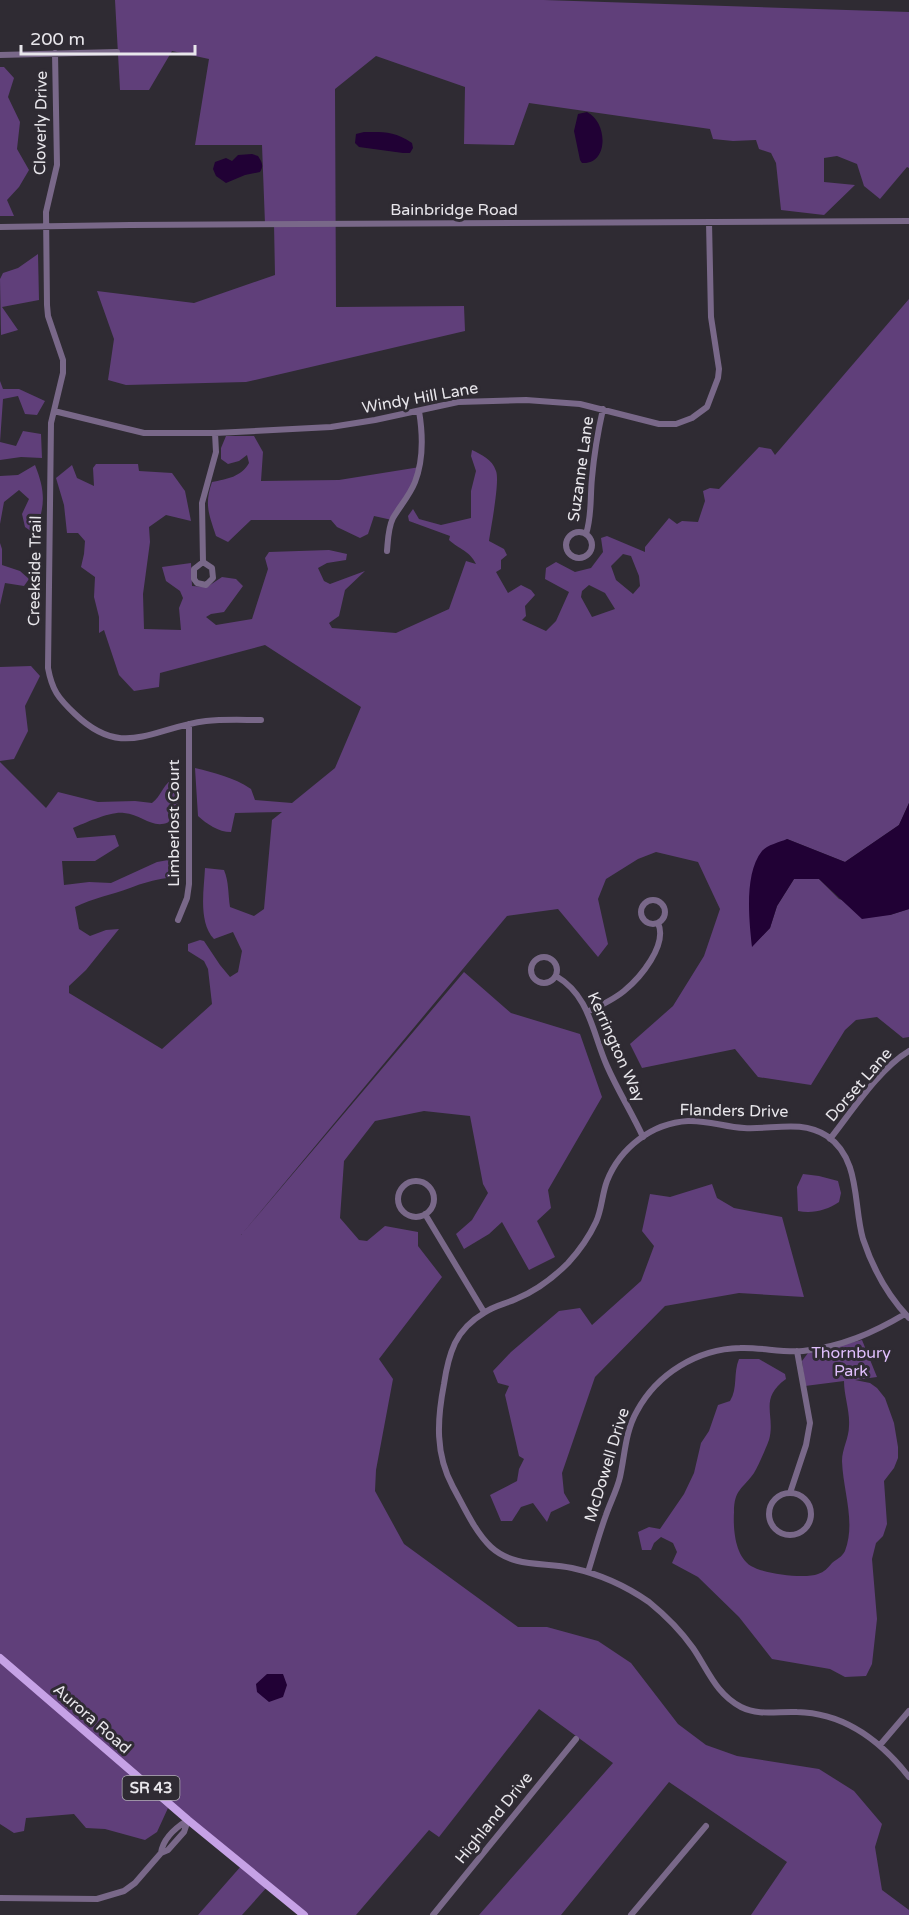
<svg xmlns="http://www.w3.org/2000/svg" width="909" height="1915" font-family="'Varela Round',sans-serif">
  <style>
    .green { fill: #603f7a; fill-rule: evenodd }
    .water { fill: #210135 }
    .lines { fill: none; stroke-linecap: round; stroke-linejoin: round }
    .minor { stroke: #796889; stroke-width: 6 }
    .major { stroke: #c6a2e6; stroke-width: 8 }
    .labels { text-anchor: middle; dominant-baseline: central; stroke-width: 6; stroke-linejoin: round; paint-order: stroke }
    .shield { fill: #2f2b33; stroke: #b0aeb4; stroke-width: 1.5 }
    .shield-label { font-size: 15px; font-weight: bold; fill: #e8e6eb }
    .street-label { font-size: 16px; fill: #e8e6eb; stroke: #2f2b33 }
    .park-label { font-size: 16px; fill: #e0bffd; stroke: #2f2b33 }
  </style>
  <rect width="100%" height="100%" fill="#2f2b33"/>
  <!-- green -->
  <path class="green" d="M115,0h429l365,12v156l-2,-1 -27,32 -16,-13 -7,-22 -20,-8 -13,2v24l31,3 -31,30 -43,-5 -5,-47 -5,-10 -12,-4 -3,-9 -23,1 -20,-2 -3,-10 -181,-26 -15,42 -50,-1 1,-57 -89,-31 -41,33 1,218 128,-1 1,25 -219,51 -120,3 -18,-5 6,-41 -17,-48 97,12 81,-28 -1,-51h-9l-3,-79h-67l14,-86 -37,-8 -23,39h-29z
    M0,67h4l10,11 -6,19 12,25 -3,27 12,21 -10,17 -12,13 7,16h-14z
    M38,254l1,46 -37,7 16,23 -17,5 -1,-56 3,-6 15,-5z
    M909,299v504l-10,22 -54,37 -58,-23 -37,59 2,48 18,-18 7,-22 17,-27h25l20,20 51,16 19,-6v128l-6,1 -26,-21 -21,3 -11,10 -34,55 -53,-8 -23,-28 -93,19 -12,-24 43,-38 31,-50 16,-47 -22,-47 -42,-10 -18,7 -32,20 -8,20 10,45 -10,13 -40,-48 -51,7 -266,319 223,-263 47,41 69,21 22,63 -54,93 3,18 -14,13 18,36 -26,13 -27,-48 -13,12 -25,15 -8,-15 16,-14 16,-27 -5,-9 -13,-68 -46,-5 -49,10 -31,40 -4,57 19,22 8,1 18,-15 33,6v14l24,31 -63,82 14,20 -17,91 -1,21 29,53 114,83h29l51,14 33,22 47,61 28,21 31,11 82,13 35,22 28,33 -7,23 7,43 27,20v5h-158l36,-53 -118,-80 -108,133h-82l134,-152 -74,-54 -100,128 -10,-7 -73,85h-52l-36,-29 -26,29h-44l44,-50 -98,-82 -2,3 26,22 -11,24 -12,8 -40,-11 -19,-1 -12,-14 -48,4 -2,13 -10,2 -14,-9v-1062l46,46 12,-16 40,10 37,-1 17,2c9,-7 10,-16 19,-23l6,5 1,31c-22,19 -33,-1 -54,-3 -13,-2 -39,10 -51,15l4,10 38,-3 4,11 -24,15h-33l2,24 25,-3 22,1 46,-21 17,-3 1,10 -8,9c-14,2 -24,5 -37,10 -19,7 -37,10 -55,19l4,22 11,7 16,-6 13,-1 -33,41 -17,16v7l93,56 50,-45 -4,-35 -4,-8 -16,-10v-7l12,-4 4,1 16,24 10,12 8,-5 4,-21 -9,-19 -19,7c-16,-17 -10,-49 -9,-71l19,2c5,12 4,24 6,37l24,9 10,-7 8,-89 10,-8 -47,1 -4,19c-13,0 -24,-8 -33,-16l-3,-48c20,5 38,9 56,21l4,11 37,3 43,-35 26,-61 -96,-62 -105,28 -1,14 -25,4 -15,-16 -15,-45 -5,3v-16l-5,-20 1,-20 -14,-10 3,-13 1,-13 -7,-8h-11l-3,-28 -8,-27 16,-13 5,13 17,8 -1,-18 3,-4h42l1,7 33,2 13,18 6,30 -25,-6 -17,12 1,15 -7,52 1,35 37,1 -2,-22 4,-10 -3,-7 -14,-10 -4,-14 29,-4 1,23 15,1 15,-10 14,2 7,7 -19,26 -13,2 -5,3 10,8 36,-6 16,-50 -3,-11 4,-6 60,-2 18,4 -1,6 -19,3 -9,5 6,13 6,3 35,-13 -20,19 -6,26 -10,7 3,5 64,5 53,-24 17,-48 10,3c-7,-14 -16,-14 -27,-24l1,-4 -41,-15 -1,-5 5,-7 6,10 22,6 30,-7v-27l5,-20 -5,-15 1,-6c10,5 20,9 24,21 4,10 -5,56 -7,70l15,8 3,6 -6,5v9l-5,3 12,21 13,-8 10,5 4,5 -10,11 1,10 -4,4 24,11 10,-10 13,-29 -24,-13 1,-11 10,-6 19,10 16,-4 12,-16 -2,-14 6,-2 38,16v-5l24,-29 8,6 5,-3 16,1 7,-21 -2,-10 7,-3 9,1 40,-42 12,2 4,6zM623,554l8,2 8,20 1,10 -7,8 -17,-14 -5,-14zM589,585l16,8 10,16 -23,8 -11,-20 1,-6z
    M0,381l3,8h16l26,12 -8,14 -12,-1 -7,-18 -15,3 -3,43 16,4 7,-15 18,3 1,24 -21,-1 -21,3z
    M226,436h28l9,16 -2,29 78,-1 81,-13 -6,17 -22,36 -18,-4 -6,18 -8,4 -23,-11 -6,-7h-80l-23,22 -12,-6c-7,-22 -12,-31 -4,-54 15,-3 29,-5 37,-19l-2,-8 -8,6 -11,3 -7,-5v-11z
    M35,465c11,28 10,40 0,69l-10,-7 -3,-13 7,-15 -10,-9 -15,12 -4,22v-48l18,-1z
    M0,543l2,6v16l18,6 9,8 -5,7 -19,-3 -5,22z
    M31,666l9,10 -15,30 3,25 -14,28 -14,2v-94z
    M803,1174l16,2 19,5 3,12 -2,9c-12,8 -26,12 -41,9l-1,-24z
    M712,1184l5,14 17,10 48,9 22,80 -65,-4 -74,13 -70,71 -33,96 2,20 6,10 -19,9 -4,10 -14,-19 -12,4 -9,14h-11l-11,-26 27,-14 2,-12 5,-10 -5,-3 -14,-61 4,-9 -11,-3 -5,-12 18,-19 48,-41 21,-3 12,17 49,-44 13,-35 -12,-15 8,-37 20,3z
    M862,1340l15,37 -22,3 15,3 7,5 8,10 9,25 4,24v11l-4,10 -10,13 3,43 -4,12 -7,7 -4,16 5,60 -5,45 -6,12 -21,1 -15,-8 -58,-10 -33,-42 -41,-40 -26,-14 5,-11 -4,-9 -12,-6 -7,6 -3,7h-9l-4,-18 11,-5 11,2 24,-35 10,-21 7,-30 8,-12 9,-26 12,-4c8,-13 3,-28 9,-42h20l26,15 1,5c-28,20 -10,36 -17,61 -3,8 -11,27 -15,33 -11,16 -20,16 -20,39 -1,17 1,44 17,54 13,8 54,13 67,8 6,-2 10,-6 14,-11 5,-4 10,-6 13,-12 11,-29 -2,-60 -3,-90 0,-12 7,-23 7,-35 1,-15 -5,-30 -5,-45l-39,5 -3,-25 6,-8z"/>
  <!-- water -->
  <path class="water" d="M587,112c21,10 22,53 -5,51l-2,-3 -6,-29 4,-17z
    M364,132c21,0 30,-1 48,11l1,5 -3,5h-7l-44,-6 -4,-4 1,-9z
    M252,154l6,2c4,6 6,10 2,16l-15,3 -19,8 -10,-7 -3,-7 2,-7 11,-4 6,3 6,-6z
    M909,803v106l-19,6 -28,4 -43,-40h-25l-17,27 -7,22 -18,19c-3,-27 -8,-74 10,-96 5,-6 18,-9 25,-12l58,23 54,-37z
    M267,1674h16l4,11 -4,12 -14,5 -12,-10 -1,-8z"/>
  <g class="lines">
    <!-- minor -->
    <path class="minor" d="M55,53l2,112 -11,47 1,93 1,11 15,44v13l-12,50 -3,245c4,22 10,30 27,46 48,46 76,14 131,7 18,-2 37,-1 55,-1
      M0,55l117,-3
      M0,227l130,-2 779,-4
      M54,411l90,22h71l116,-6 44,-7 83,-18 68,-2 54,4 79,20h17l16,-6 15,-11 11,-29 1,-9 -8,-52 -2,-95
      M566 545a13 13 0 1 1 26 0a13 13 0 1 1-26 0Z
      M586,534c6,-18 4,-37 6,-56 2,-23 6,-47 11,-69
      M387,551c1,-11 1,-23 6,-33 7,-12 17,-23 22,-36 9,-23 8,-47 4,-71
      M203,562l-9,7v10l3,4 9,2 7,-7 -1,-10 -9,-6 -1,-59 14,-51 -1,-19
      M641 912a12 12 0 1 1 24 0a12 12 0 1 1-24 0Z
      M178,920l9,-22 2,-14v-160
      M531 970a13 13 0 1 1 26 0a13 13 0 1 1-26 0Z
      M556,976c34,20 36,56 51,90 11,25 25,47 36,71
      M587,1012c13,-6 26,-12 37,-21 16,-13 44,-46 34,-68
      M830,1139c22,-28 50,-71 79,-88
      M398 1199a18 18 0 1 1 36 0a18 18 0 1 1-36 0Z
      M425,1214l59,98
      M909,1318c-21,-22 -36,-49 -46,-79 -10,-34 -2,-80 -36,-103 -26,-17 -55,-6 -83,-8 -19,-1 -37,-8 -56,-7 -36,2 -68,27 -81,60 -5,13 -5,28 -11,41 -7,15 -17,29 -28,41 -15,15 -32,28 -52,36 -11,5 -23,7 -32,14 -12,7 -23,18 -29,30 -6,13 -9,27 -11,41 -7,36 -9,70 9,103 11,20 22,45 38,60 23,21 53,15 81,21 27,6 54,18 77,34 16,13 32,29 44,46 15,22 23,46 48,59 18,9 37,4 56,5 47,1 84,29 112,65
      M769 1514a21 21 0 1 1 42 0a21 21 0 1 1-42 0Z
      M790,1493l16,-48 4,-22 -13,-72
      M588,1572c6,-19 11,-38 18,-57 4,-12 11,-25 14,-38 5,-22 5,-45 17,-66 20,-37 60,-62 103,-63 21,-1 42,5 63,3 38,-4 70,-18 102,-37
      M880,1745l29,-34
      M0,1898l97,1 27,-8 11,-8 26,-30 7,-3 16,-18 4,-12c-13,8 -25,18 -27,33
      M433,1915l143,-176
      M631,1915l75,-89"/>
    <!-- major -->
    <path class="major" d="M0,1658l188,162 116,95"/>
  </g>
  <g class="labels">
    <!-- shield labels -->
    <rect class="shield" x="122.5" y="1776" width="57" height="24" rx="4.5"/>
    <g class="shield-label">
      <text x="151" y="1788">SR 43</text>
    </g>
    <!-- street labels -->
    <g class="street-label">
      <text transform="translate(41 123) rotate(-89)">Cloverly Drive</text>
      <text x="454" y="210">Bainbridge Road</text>
      <text transform="translate(420 398) rotate(-10)">Windy Hill Lane</text>
      <text transform="translate(581 469) rotate(-82)">Suzanne Lane</text>
      <text transform="translate(35 571) rotate(-89)">Creekside Trail</text>
      <text transform="translate(174 823) rotate(-90)">Limberlost Court</text>
      <text transform="translate(616 1047) rotate(66)">Kerrington Way</text>
      <text transform="translate(859 1085) rotate(-49)">Dorset Lane</text>
      <text transform="translate(734 1111) rotate(1)">Flanders Drive</text>
      <text transform="translate(607 1465) rotate(-73)">McDowell Drive</text>
      <text transform="translate(92 1719) rotate(41)">Aurora Road</text>
      <text transform="translate(494 1818) rotate(-51)">Highland Drive</text>
    </g>
    <!-- park labels -->
    <g class="park-label">
      <text x="851" y="1353">Thornbury<tspan x="851" dy="18">Park</tspan></text>
    </g>
  </g>
  <!-- scale -->
  <path d="M21 45v9h174v-9" fill="none" stroke="#e8e6eb" stroke-width="3"/>
  <text x="30" y="45" font-size="18" fill="#e8e6eb" stroke="#2f2b33" stroke-width="4.5" paint-order="stroke">200 m</text>
</svg>
